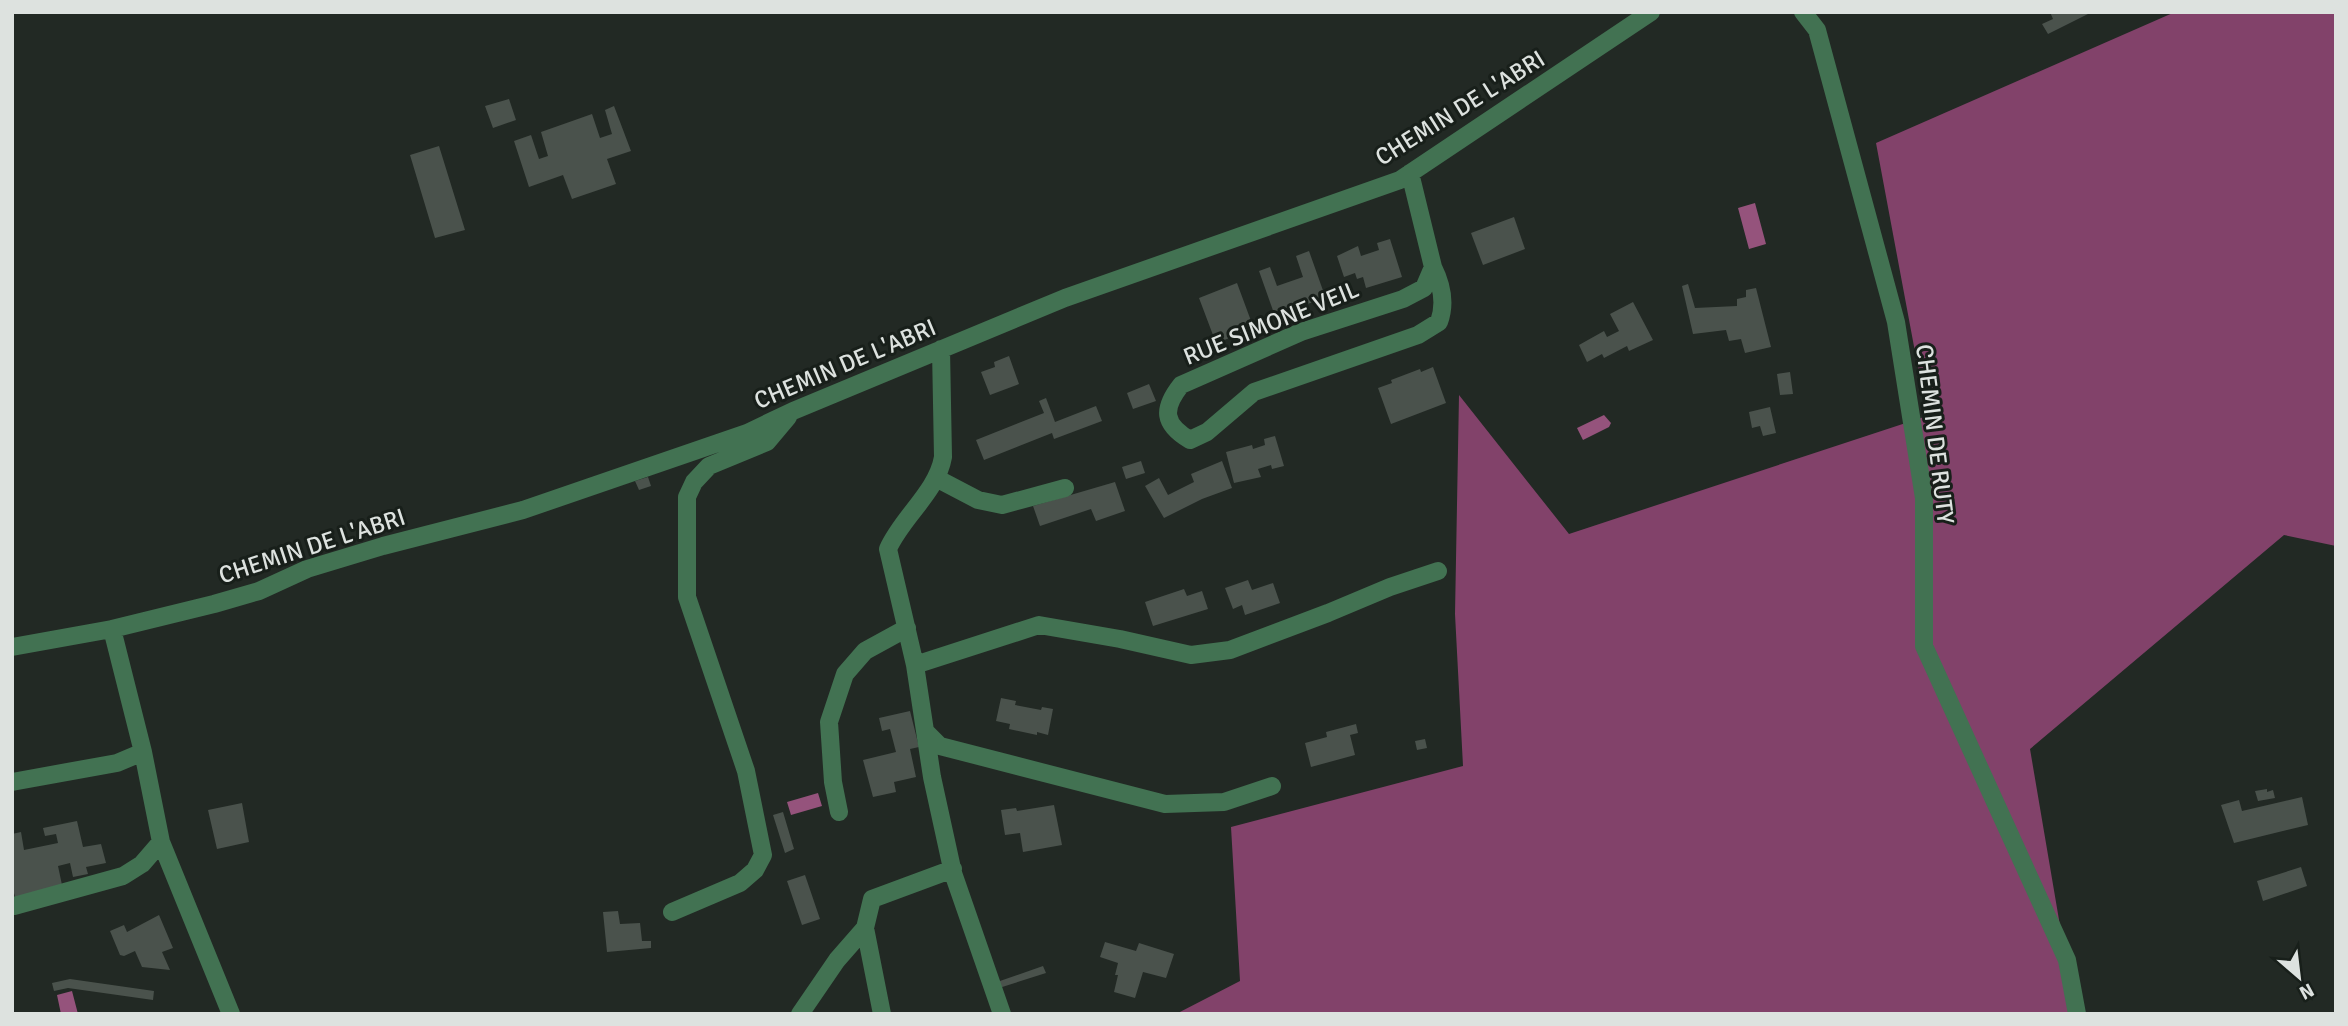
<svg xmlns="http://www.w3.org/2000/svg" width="2348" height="1026" font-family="Signika,sans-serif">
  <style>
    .forest { fill: #82426a }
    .water { fill: #95537c }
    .building { fill: #4a524c }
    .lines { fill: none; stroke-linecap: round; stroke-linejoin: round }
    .minor { stroke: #427252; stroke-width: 18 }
    .labels { text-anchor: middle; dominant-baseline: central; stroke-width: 6; stroke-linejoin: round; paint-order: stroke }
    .street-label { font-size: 24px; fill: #dde2df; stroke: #181f1a }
  </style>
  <rect width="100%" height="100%" fill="#222924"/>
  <!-- forest -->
  <path class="forest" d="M2175,12h161v534l-52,-11 -254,214 45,265h-899l64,-33 -9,-154 232,-61 -8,-152 4,-219 110,139 358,-118 -51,-273z"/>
  <!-- water -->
  <path class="water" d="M1755,203l11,41 -17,5 -11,-41z
    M1604,415l7,8 -2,4 -26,13 -6,-12z
    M818,793l4,13 -31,9 -4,-13z
    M72,991l6,23h-17l-4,-19z"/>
  <!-- building -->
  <path class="building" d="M2050,12h42l-44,22 -6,-10 11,-5z
    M509,99l7,21 -23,8 -8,-22z
    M614,106l17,45 -24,8 9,25 -44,15 -9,-24 -34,12 -15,-46 17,-6 8,24 9,-3 -7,-24 51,-18 8,24 12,-4 -7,-24z
    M439,146l26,84 -30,8 -25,-83z
    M1514,217l11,32 -42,16 -12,-32z
    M1390,239l12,38 -36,11 -3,-11 -6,2 -2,-6 -11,4 -7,-21 21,-10 3,10 18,-6 -2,-7z
    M1309,251l17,48 -27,7 1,4 -24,9 -17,-48 11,-4 7,19 26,-9 -7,-21z
    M1237,283l17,46 -38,14 -17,-45z
    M1688,284l7,24 42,-2v-7l9,-2v-7l10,-2 15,59 -26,6 -4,-14 -12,2 -3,-11 -33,4 -11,-48z
    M1633,302l20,38 -24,11 -2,-5 -23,12 -2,-4 -15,8 -8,-17 25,-14 3,6 12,-6 -9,-17z
    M1009,356l10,28 -29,11 -9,-23 14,-5 -1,-5z
    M1433,367l13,36 -55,21 -13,-36 14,-5 -1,-3 29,-11 1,3z
    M1790,372l3,22 -13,1 -3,-21z
    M1149,384l7,17 -23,8 -6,-16z
    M1046,398l9,24 41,-16 6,15 -48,18 -2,-6 -68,27 -8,-20 68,-27 -5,-12z
    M1770,407l6,26 -13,3 -3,-10 -8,2 -3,-16z
    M1275,436l9,30 -12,3 -1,-4 -13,4 3,8 -27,6 -8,-31 26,-7 1,4 12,-4 -1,-6z
    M1141,461l4,12 -19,6 -4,-12z
    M1222,461l10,27 -30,11 -38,19 -19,-32 14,-8 9,17 26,-13 -3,-8z
    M648,477l3,9 -12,4 -4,-9z
    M1115,482l10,29 -29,10 -5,-12 -51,17 -7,-20z
    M1248,580l4,10 21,-7 7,20 -35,12 -3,-10 -9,4 -8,-21z
    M1184,589l3,7 15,-5 6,18 -55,17 -8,-24z
    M1001,698l15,3 -1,4 26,5 1,-3 11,2 -5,26 -11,-3v3l-28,-6 1,-5 -14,-3z
    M910,711l9,36 -9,2 6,28 -22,5 2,10 -23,5 -10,-37 33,-8 -6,-23 -8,2 -3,-13z
    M1356,724l2,9 -8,2 5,20 -44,12 -6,-24 22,-6 -1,-5z
    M1425,739l2,9 -10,2 -2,-9z
    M2267,789v3l6,-2 2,8 -17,3 -3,-10z
    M2302,797l6,28 -74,18 -13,-38 18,-5 3,11z
    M242,803l7,39 -32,7 -9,-39z
    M1054,805l8,40 -39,7 -3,-19 -15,2 -4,-25 15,-2 1,3z
    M783,812l11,37 -9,4 -12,-38z
    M77,821l6,26 18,-3 5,19 -20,4 2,7 -15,3 -3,-14 -12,3 4,19 -47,12 -3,-12v-51l9,-2 3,18 34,-7 -2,-9 -11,2 -2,-8z
    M2301,867l6,19 -44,15 -6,-20z
    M805,875l15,44 -18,6 -15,-44z
    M618,911l2,13 20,-1 2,18h9v7l-44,4 -4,-40z
    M159,915l14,33 -11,4 8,18 -28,-3 -7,-16 -11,5 -4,-1 -10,-24 14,-6 3,7z
    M1105,942l31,9 3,-8 35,11 -8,24 -23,-6 -8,26 -21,-6 4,-17h-3l3,-12 -18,-6z
    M1043,966l3,7 -47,15 -2,-6z
    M70,979l84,12 -1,9 -85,-12 -14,3 -2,-8z"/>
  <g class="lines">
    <!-- minor -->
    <path class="minor" d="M1803,12l14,18 79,292 28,176v148l143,314 10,54
      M1410,173l23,94c9,18 13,36 6,55l-21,13 -164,57 -47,40 -17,8c-27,-16 -28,-31 -9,-55l120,-53 102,-33 21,-11 9,-21
      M941,349l2,108c-6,35 -41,60 -55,92l27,116 17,112 21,96 49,141
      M936,478l42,22 24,5 63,-17
      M112,629l31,123 18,90 70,172
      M12,647l100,-18 102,-25 45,-13 48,-22 76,-23 140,-36 224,-77 46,-22 272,-113 335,-118 251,-168
      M915,665l124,-40 81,14 71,16 39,-5 98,-37 62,-26 48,-16
      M925,731l15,15 225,58 59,-2 48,-16
      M12,782l105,-19 26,-11
      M839,812l-6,-30 -4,-60 16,-48 20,-23 42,-23
      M14,906l109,-30 19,-12 19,-22
      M672,912l68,-29 15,-13 8,-15 -17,-84 -59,-174v-100l7,-15 15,-16 58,-24 21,-25
      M865,928l17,86
      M800,1014l37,-54 28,-32 7,-29 81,-30"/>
  </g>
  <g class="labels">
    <!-- street labels -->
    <g class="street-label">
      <text transform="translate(1460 108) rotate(-32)">CHEMIN DE L'ABRI</text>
      <text transform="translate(1271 323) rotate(-22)">RUE SIMONE VEIL</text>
      <text transform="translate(845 364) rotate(-23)">CHEMIN DE L'ABRI</text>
      <text transform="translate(1935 434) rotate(83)">CHEMIN DE RUTY</text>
      <text transform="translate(312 546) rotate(-18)">CHEMIN DE L'ABRI</text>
    </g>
  </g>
  <!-- border -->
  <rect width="2348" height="1026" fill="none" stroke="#dde2df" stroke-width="28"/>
  <!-- north arrow -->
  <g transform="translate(2299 977) rotate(152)" stroke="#181f1a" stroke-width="5" paint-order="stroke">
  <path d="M0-5L12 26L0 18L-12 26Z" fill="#dde2df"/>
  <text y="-10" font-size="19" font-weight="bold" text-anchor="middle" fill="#dde2df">N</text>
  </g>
</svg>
